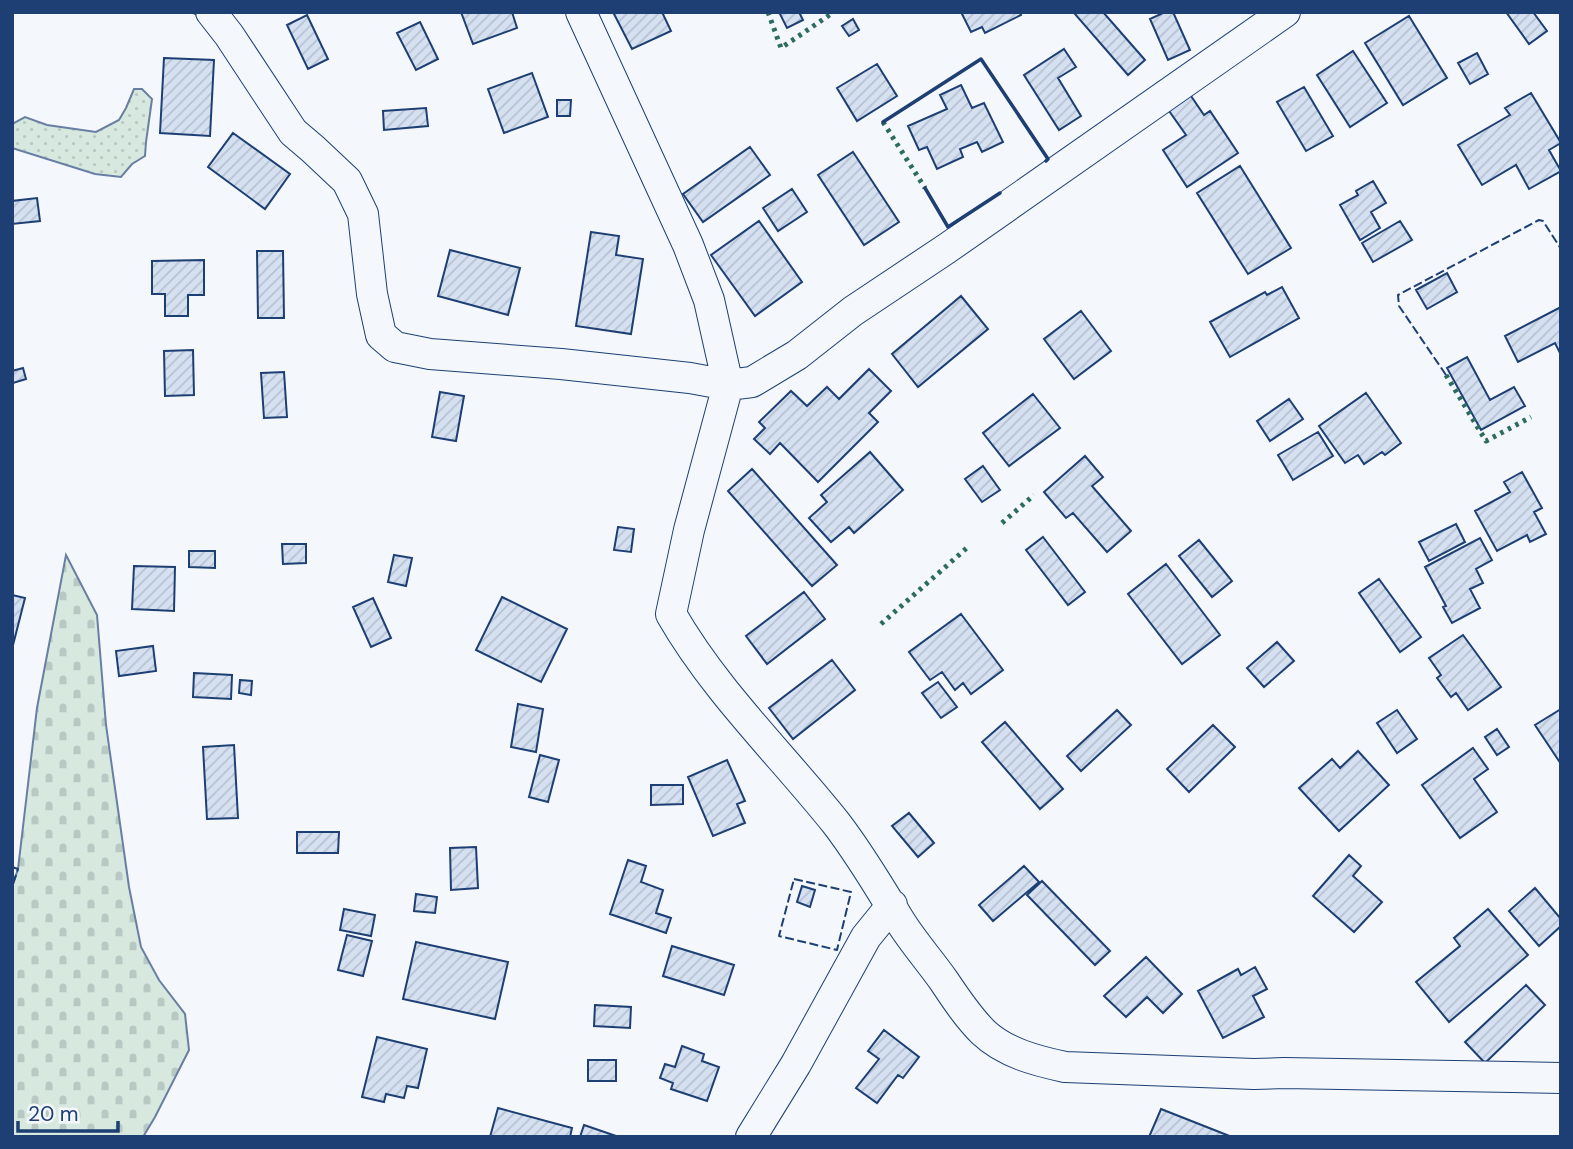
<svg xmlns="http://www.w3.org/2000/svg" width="1573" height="1149" font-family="'DM Sans',sans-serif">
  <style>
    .grass { fill: url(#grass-dots); stroke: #687fa3; stroke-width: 2 }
    .cemetery { fill: url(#cemetery-stones); stroke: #687fa3; stroke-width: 2 }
    .building { fill: url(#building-hatch); stroke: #1d3f73; stroke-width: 2 }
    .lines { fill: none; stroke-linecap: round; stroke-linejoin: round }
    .street-casing { stroke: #1d3f73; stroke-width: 32 }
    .street { stroke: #f4f7fb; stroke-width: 30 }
    .hedge { stroke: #2c6c60; stroke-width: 5; stroke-dasharray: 3.5 5; stroke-linecap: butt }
    .fence { stroke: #1d3f73; stroke-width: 2; stroke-dasharray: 9 3.5; stroke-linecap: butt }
    .wall { stroke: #1d3f73; stroke-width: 3.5 }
  </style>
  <defs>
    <pattern id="grass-dots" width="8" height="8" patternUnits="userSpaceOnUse" patternTransform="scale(1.75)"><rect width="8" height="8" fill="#d7e8df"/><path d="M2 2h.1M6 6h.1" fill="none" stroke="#b8c8c3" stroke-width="1.8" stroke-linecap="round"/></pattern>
    <pattern id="cemetery-stones" width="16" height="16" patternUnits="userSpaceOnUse" patternTransform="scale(1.75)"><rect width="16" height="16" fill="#d7e8df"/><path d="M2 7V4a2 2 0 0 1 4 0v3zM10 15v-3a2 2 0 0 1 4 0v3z" fill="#b8c8c3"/></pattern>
    <pattern id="building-hatch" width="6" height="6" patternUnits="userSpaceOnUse" patternTransform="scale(1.75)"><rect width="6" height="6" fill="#d5e0f0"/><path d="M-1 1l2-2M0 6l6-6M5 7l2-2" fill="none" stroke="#b6c1d1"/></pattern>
  </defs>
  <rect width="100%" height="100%" fill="#f4f7fb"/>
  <!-- grass -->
  <path class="grass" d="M134,89h8l10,10 -6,43 -1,14 -13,8 -11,13 -26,-3 -83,-26v-24l13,-7 22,8 49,7 23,-12 7,-12z"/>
  <!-- cemetery -->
  <path class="cemetery" d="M66,555l31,60 9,110 23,162 12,60 18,33 26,34 4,36 -34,67 -12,20h-131v-250l6,-18 19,-161z"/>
  <!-- building -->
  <path class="building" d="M461,12h51l5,16 -44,16z
    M613,12h49l9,19 -39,18z
    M779,12h20l4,8 -16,8z
    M961,12h59l1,3 -36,18 -3,-6 -11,5z
    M1074,12h29l42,48 -17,15 -54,-62z
    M1165,12h8l17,38 -22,10 -18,-41z
    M1506,12h27l14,19 -18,13z
    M307,15l21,44 -20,10 -21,-44z
    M1409,16l38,62 -44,27 -38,-62z
    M853,19l6,11 -10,6 -7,-10z
    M420,22l18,37 -22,11 -19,-37z
    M1064,49l12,18 -18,11 23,38 -22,14 -35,-55z
    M1353,51l34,52 -37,24 -33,-52z
    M1477,53l11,21 -18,10 -12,-21z
    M164,58l50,2 -4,76 -50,-3z
    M877,64l20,32 -40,25 -20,-33z
    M532,73l16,44 -44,16 -16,-44z
    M961,85l11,23 12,-5 19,39 -21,10 -5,-10 -17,7 3,8 -26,12 -10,-22 -8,3 -11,-24 39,-17 -7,-14z
    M1304,87l29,49 -27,15 -29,-49z
    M1189,93l15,22 6,-4 28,42 -51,34 -24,-37 23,-15 -19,-27z
    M1531,93l30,50 -12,7 12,21 -32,18 -13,-24 -34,20 -24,-40 52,-30 -5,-7z
    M557,100h14l-1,16h-13z
    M426,108l2,18 -44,4 -1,-19z
    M233,133l57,41 -25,35 -57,-42z
    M750,147l20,28 -67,47 -20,-28z
    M853,152l46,70 -35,23 -46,-70z
    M1240,166l51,82 -43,26 -51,-81z
    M1373,181l13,22 -15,9 9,16 -20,12 -20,-35 18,-10 -2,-4z
    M792,189l15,23 -29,19 -15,-23z
    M37,198l3,23 -28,3v-23z
    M759,221l43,61 -47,34 -44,-61z
    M1400,221l12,19 -39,22 -11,-19z
    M591,232l28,4 -3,19 27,4 -12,75 -55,-8z
    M450,250l70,18 -12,47 -70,-19z
    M257,251h26l1,67h-26z
    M204,260v35h-16v21h-23v-22h-13v-33z
    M1447,273l10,19 -30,17 -11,-19z
    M1282,287l17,31 -69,39 -20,-35 55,-30 2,3z
    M961,296l27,33 -70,58 -26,-33z
    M1561,307v48l-6,-12 -37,19 -13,-26z
    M1081,311l30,40 -37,28 -30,-40z
    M193,350l1,45 -29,1 -1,-45z
    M1467,357l23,43 24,-13 11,19 -44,24 -34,-62z
    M23,368l3,11 -13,4 -1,-12z
    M869,369l22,22 -22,22 9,9 -60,60 -38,-39 -10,11 -16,-15 11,-11 -6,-6 32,-31 16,15 20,-19 12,12z
    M284,372l3,45 -23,1 -3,-45z
    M440,392l24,4 -8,45 -24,-4z
    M1366,393l35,50 -16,12 -3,-3 -18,12 -6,-9 -13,8 -26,-37z
    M1033,394l27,34 -51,38 -26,-33z
    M1289,399l14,20 -33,22 -13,-20z
    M1318,432l15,24 -40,24 -15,-25z
    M870,452l33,38 -49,43 -5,-6 -18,15 -22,-24 18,-16 -6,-7z
    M1085,456l18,21 -11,9 39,45 -24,21 -34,-39 -7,5 -22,-26z
    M983,466l17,24 -18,12 -17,-23z
    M752,469l85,96 -25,21 -84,-95z
    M1522,472l20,36 -8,4 12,22 -16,8 -3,-7 -30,16 -22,-40 35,-19 -6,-10z
    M1456,524l9,18 -36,19 -10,-19z
    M618,527l16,2 -3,23 -17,-2z
    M1043,537l42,55 -17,13 -42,-55z
    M1480,538l12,22 -16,9 7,14 -13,6 10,19 -28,15 -9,-16 3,-1 -21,-39z
    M1199,540l33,41 -20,16 -33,-41z
    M282,544h24v19l-23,1z
    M189,551h26v17l-26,-1z
    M394,555l18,3 -6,28 -18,-4z
    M1166,564l54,71 -38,29 -54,-70z
    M134,566l41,1 -1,44 -42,-2z
    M1379,579l42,58 -21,15 -41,-59z
    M804,592l21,27 -58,45 -21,-28z
    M12,595l13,3 -13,51z
    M502,597l65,32 -26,53 -65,-32z
    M373,598l18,40 -20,9 -18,-40z
    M961,614l42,56 -32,24 -8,-11 -8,7 -13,-18 -12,8 -21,-28z
    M1463,635l38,52 -33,23 -12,-17 -5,4 -14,-19 4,-3 -12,-17z
    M1277,642l17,19 -30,26 -17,-19z
    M153,646l3,25 -37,5 -3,-25z
    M832,660l23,30 -62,49 -24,-31z
    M194,673l38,2 -1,24 -38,-2z
    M240,680l12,1 -1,14 -12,-2z
    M938,682l19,25 -16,11 -19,-25z
    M518,704l25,5 -7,43 -25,-5z
    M1561,709v55l-26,-39z
    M1117,710l14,15 -50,46 -14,-15z
    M1397,710l20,29 -20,14 -20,-30z
    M1005,722l58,67 -23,20 -58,-67z
    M1213,725l22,22 -46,45 -22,-23z
    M1497,729l12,18 -12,8 -12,-18z
    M234,745l4,73 -31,1 -4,-72z
    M1473,748l15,21 -14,10 23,33 -37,26 -38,-53z
    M1358,751l31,34 -50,46 -40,-43 33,-29 8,9z
    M540,755l19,5 -11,42 -19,-5z
    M727,760l18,41 -8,3 8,19 -32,13 -25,-59z
    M651,785h32v19l-32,1z
    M909,813l25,30 -16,14 -26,-31z
    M297,832h42l-1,21h-41z
    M476,847l2,41 -27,2 -1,-42z
    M1349,855l12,11 -8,10 29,26 -28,30 -41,-36z
    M628,860l18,6 -5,16 22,8 -7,23 15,5 -5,15 -56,-19z
    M1024,866l15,16 -46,39 -14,-16z
    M1042,881l68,70 -15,14 -68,-70z
    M802,886l13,4 -5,17 -13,-5z
    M1535,888l26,31v7l-22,20 -30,-35z
    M416,894l21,3 -2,16 -21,-2z
    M344,909l31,6 -4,21 -31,-6z
    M1488,909l40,46 -79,67 -33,-40 44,-36 -6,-8z
    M347,935l25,6 -9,35 -25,-6z
    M416,942l92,20 -13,57 -92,-20z
    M672,946l62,19 -10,30 -61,-19z
    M1146,957l36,37 -19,19 -16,-16 -21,20 -22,-21z
    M1255,967l12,22 -14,7 11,21 -41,21 -25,-47 40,-22 3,6z
    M1526,985l19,20 -60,58 -20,-21z
    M595,1005l36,2 -1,21 -36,-2z
    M884,1030l35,27 -16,21 -5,-3 -21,28 -21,-15 23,-29 -11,-8z
    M377,1037l50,12 -9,39 -11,-2 -3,12 -18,-4 -2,8 -22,-5z
    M682,1046l22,8 -2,7 17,6 -12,34 -36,-12 2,-6 -13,-5 5,-14 10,3z
    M588,1060h28v21h-28z
    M498,1108l74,20 -2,9h-80z
    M1161,1109l71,28h-83z
    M584,1125l32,11 -1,1h-35z"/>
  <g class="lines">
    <!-- street casing -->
    <g class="street-casing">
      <path id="street" d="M211,12l18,23 64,97 20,17 34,32 16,33 9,80 9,41 14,12 35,7 131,10 129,14 38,7 24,-3 45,-27 56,-44 93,-62 339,-237
        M581,12l107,233 21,55 19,85 -39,145 -18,84c44,77 110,140 165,209 24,31 44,65 64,98 13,21 30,40 44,60 12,18 24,36 39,51 22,21 54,29 82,35l189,7 30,-1 277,5
        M751,1137l45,-73 70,-127 26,-32"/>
    </g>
    <!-- street -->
    <use href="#street" class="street"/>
    <!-- hedge -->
    <path class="hedge" d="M768,12l13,36 53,-36
      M883,122l42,66
      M1446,375l40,66 45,-24
      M1002,523l32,-28
      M881,624l88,-78"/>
    <!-- fence -->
    <path class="fence" d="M1446,375l-47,-69 -1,-11 141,-75 4,1 18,28
      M12,867l6,2 -6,18
      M794,879l57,13 -14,58 -58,-14z"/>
    <!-- wall -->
    <path class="wall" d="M194,12l1,1
      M883,122l98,-63 67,100 -2,2
      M925,188l23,39 52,-34"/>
  </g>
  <!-- border -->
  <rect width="1573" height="1149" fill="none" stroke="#1d3f73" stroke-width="28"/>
  <!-- scale -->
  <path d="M18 1121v10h100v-10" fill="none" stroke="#1d3f73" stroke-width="3.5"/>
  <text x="28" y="1121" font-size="21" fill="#1d3f73" stroke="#f4f7fb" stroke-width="5" paint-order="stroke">20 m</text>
</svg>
